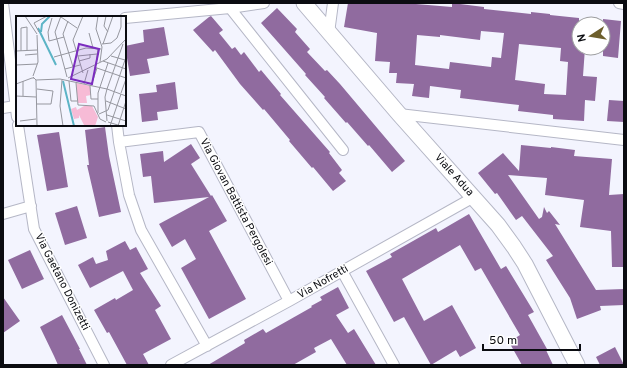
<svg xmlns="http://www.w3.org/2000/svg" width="627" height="368" font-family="Overpass,sans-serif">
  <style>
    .building { fill: #906b9f; fill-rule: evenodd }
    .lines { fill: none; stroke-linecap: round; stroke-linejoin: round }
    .street-casing { stroke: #b5b7c6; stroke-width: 12 }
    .secondary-casing { stroke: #b5b7c6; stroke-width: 17 }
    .street { stroke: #fff; stroke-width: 10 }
    .secondary { stroke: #fff; stroke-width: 15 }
    .labels { text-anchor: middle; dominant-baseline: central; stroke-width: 3; stroke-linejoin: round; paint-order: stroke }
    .street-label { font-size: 11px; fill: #0b0c11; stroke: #fff }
    .inset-river { fill: none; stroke: #5cb4c6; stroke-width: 2 }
    .inset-road { fill: none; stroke: #96979f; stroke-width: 1 }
    .view { fill: #7b2cbf; fill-opacity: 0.15; stroke: #7b2cbf; stroke-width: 2 }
    .inset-edge { fill: none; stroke: #0b0c11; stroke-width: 2 }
  </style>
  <rect width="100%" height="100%" fill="#f3f4fe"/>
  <!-- building -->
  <path class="building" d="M348,3h56l48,4v-4l32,4v2l47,5v-2l19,2v1l29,3v30h6l-2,28 14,1 -2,24 -10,-1 -1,21 -31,-2v-4l-35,-4 1,-6 -59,-7 1,-8 -31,-4 -1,12 -17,-2 2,-12 -18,-1 1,-10h-8l1,-11 -15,-1 2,-28 -33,-6zM481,31l23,2 -3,25 -9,-1 -1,10 -41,-5 -1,7 -34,-4 2,-30 23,2v-2l40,5zM519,44l42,4 -1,13 8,1 -2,33 -22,-1 1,-10 -30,-4z
    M277,8l20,21 -2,3 15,17 -3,3 18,19 2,-1 13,14 65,77 -13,11 -23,-27 -1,1 -21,-24 -1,1 -22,-25 1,-1 -20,-22 1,-1 -22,-25 -23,-26z
    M211,16l12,14 -4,3 13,16 3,-2 6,8 3,-3 15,20 2,-2 20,24 -1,1 50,57 -1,1 13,17 -3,3 7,8 -13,10 -20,-24 -1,1 -23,-27 1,-1 -26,-31 -1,1 -23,-26 -25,-34 -2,2 -20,-22 16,-13z
    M603,19l18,2 -3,37 -15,-2z
    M164,27l5,28 -22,4 3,14 -20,3 -5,-30 19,-4 -1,-12z
    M175,82l3,27 -21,3 1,8 -16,2 -3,-28 18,-2 -1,-7z
    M609,100l15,1v21l-17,-1z
    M105,127l4,29 12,56 -22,5 -12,-52h2l-4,-35z
    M59,132l9,55 -21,4 -10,-56z
    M191,144l9,14 -9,6 20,32 1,-1 15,26 -18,10 37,68 -37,20 -28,-51 15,-9 -11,-20 -13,8 -13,-23 50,-27 -55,6 -3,-27 -8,1 -3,-23 23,-3 1,11z
    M521,145l30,3v-1l24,3 -1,6 38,3 -3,36 15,-1v73h-12l-1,-36 -31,-4 4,-27 -39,-5 2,-17 -39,-3 31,44 3,-2 2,-10 3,6 2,-2 11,14 -5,-1 41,66 28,-1v16l-24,1 1,4 -24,9 -7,-21 -24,-38 7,-4 -31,-40 -6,4 -19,-27 -2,1 -17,-21 25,-20 16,18z
    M77,206l10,32 -22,7 -10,-32z
    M469,214l32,55 5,-3 28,46 -6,3 19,34 -1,1 7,15h-31l-13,-23 11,-7 -39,-67 -6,3 -15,-26 -58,34 22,42 28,-16 24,43 -16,9 -4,-7 -25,15 -27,-48 -10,5 -28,-51 26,-14 -2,-3 46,-26 2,4z
    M125,241l5,9 6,-3 12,22 -8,4 21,33 -6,4 16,29 -28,15 6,11h-22l-18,-33 -2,1 -13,-23 21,-12 1,2 17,-10 -10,-19 -33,17 -12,-23 15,-8 3,7 12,-4 -2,-9z
    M30,250l14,29 -22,10 -14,-29z
    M338,287l11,21 -13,7 12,18 6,-4 22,36h-29l-16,-26 -17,9 2,4 -23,13h-85l37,-22 -1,-3 19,-11 3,4 46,-26 -1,-1 11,-6 -2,-3z
    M3,297l17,24 -17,12z
    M62,315l18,34h-1l8,16h-29l-4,-9 -14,-29z
    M615,347l9,18h-24l-4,-8z"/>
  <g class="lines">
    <!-- street casing -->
    <g class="street-casing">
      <path id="street" d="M3,3l14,114
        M619,3l5,1
        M230,8l113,142
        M125,18l105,-10 34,-5
        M329,33l4,-30
        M3,108l12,-2
        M399,114l225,26
        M18,125l16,104 70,136
        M117,125l2,17 10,53 12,35 66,116
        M119,142l80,-10 90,169
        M3,214l28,-8
        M342,271l52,94
        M171,365l118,-64 185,-104"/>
    </g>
    <!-- secondary casing -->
    <g class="secondary-casing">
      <path id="secondary" d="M304,3l95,111 99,111 16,22 11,17 52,101"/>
    </g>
    <!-- street -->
    <use href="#street" class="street"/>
    <!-- secondary -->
    <use href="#secondary" class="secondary"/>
  </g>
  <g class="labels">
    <!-- street labels -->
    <g class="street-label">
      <text transform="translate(454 175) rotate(48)">Viale Adua</text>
      <text transform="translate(236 202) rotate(62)">Via Giovan Battista Pergolesi</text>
      <text transform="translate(62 282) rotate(63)">Via Gaetano Donizetti</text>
      <text transform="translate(323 282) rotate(-30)">Via Nofretti</text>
    </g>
  </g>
  <!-- overview -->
  <g transform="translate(16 16)">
    <rect width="110" height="110" fill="#f3f4fe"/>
    <path d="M60,67l14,3 1,9 -5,1 1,7h-9zM68,90h8l6,11 -3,9 -11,-1 -5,-10v3l-5,1 -3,-10 5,-2 1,3z" fill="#f7bbd6"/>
    <path class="inset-river" d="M22,12l18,37M25,16l1,-8 8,-8M47,65l11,45"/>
    <path class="inset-road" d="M9,0l12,18M45,0l-6,16 12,45M67,0l-10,24 10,33M82,0l-2,13 6,18 -2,15M90,0l-2,10 4,6M45,1l16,11M36,2l-4,14 1,9 15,-4M52,5l-5,13 10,33M23,16l-5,-9 13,-7M73,17l4,15M86,28l9,-1 6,-5 4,-11v-11M87,28l10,-28M107,28l-16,45 19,7M0,35l21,-1M5,35v-23l6,-1v23M9,39l12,-1M62,40l19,-2M95,40l14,4M38,41l32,-9 15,1M63,45l11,-3v-4M87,45l23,8M80,48l2,-15M0,49l21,-1M78,51l32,11M49,53l15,-4M17,60l5,-14 -1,-27M52,62l39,-19 19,-20M17,63v-2l3,3 24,-1 47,10 -2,8 2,24M20,64l1,46M46,64l-2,26 3,20M53,65l2,20h6M60,67l2,22 16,1 6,13 6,3M0,68l16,-6M68,68l4,-14M74,70l1,13h7M75,70l6,-18M105,77l5,-14M0,80l20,1M7,80v-15M90,85l20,8M20,88h15l2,-13 -16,-2M82,97v-20l10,-30M83,98l9,-4 18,-53M91,99l19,6M4,105l16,-2M92,106l13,4M94,110l11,-32M102,110l8,-25"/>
    <path class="view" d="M63,28l20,5 -7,35 -21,-5z"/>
    <rect width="110" height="110" class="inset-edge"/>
  </g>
  <!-- border -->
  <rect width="627" height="368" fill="none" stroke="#0b0c11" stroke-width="8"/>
  <!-- north arrow -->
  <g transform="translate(591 36) rotate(258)"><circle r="19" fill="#ffffff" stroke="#9d9ea0"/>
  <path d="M0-3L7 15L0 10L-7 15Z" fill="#6d5f2c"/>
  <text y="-6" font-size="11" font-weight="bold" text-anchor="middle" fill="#0b0c11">N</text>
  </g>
  <!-- scale -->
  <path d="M483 344v6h97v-6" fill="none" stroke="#0b0c11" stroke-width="2"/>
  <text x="489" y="344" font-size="12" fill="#0b0c11" stroke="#ffffff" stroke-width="3" paint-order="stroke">50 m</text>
</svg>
